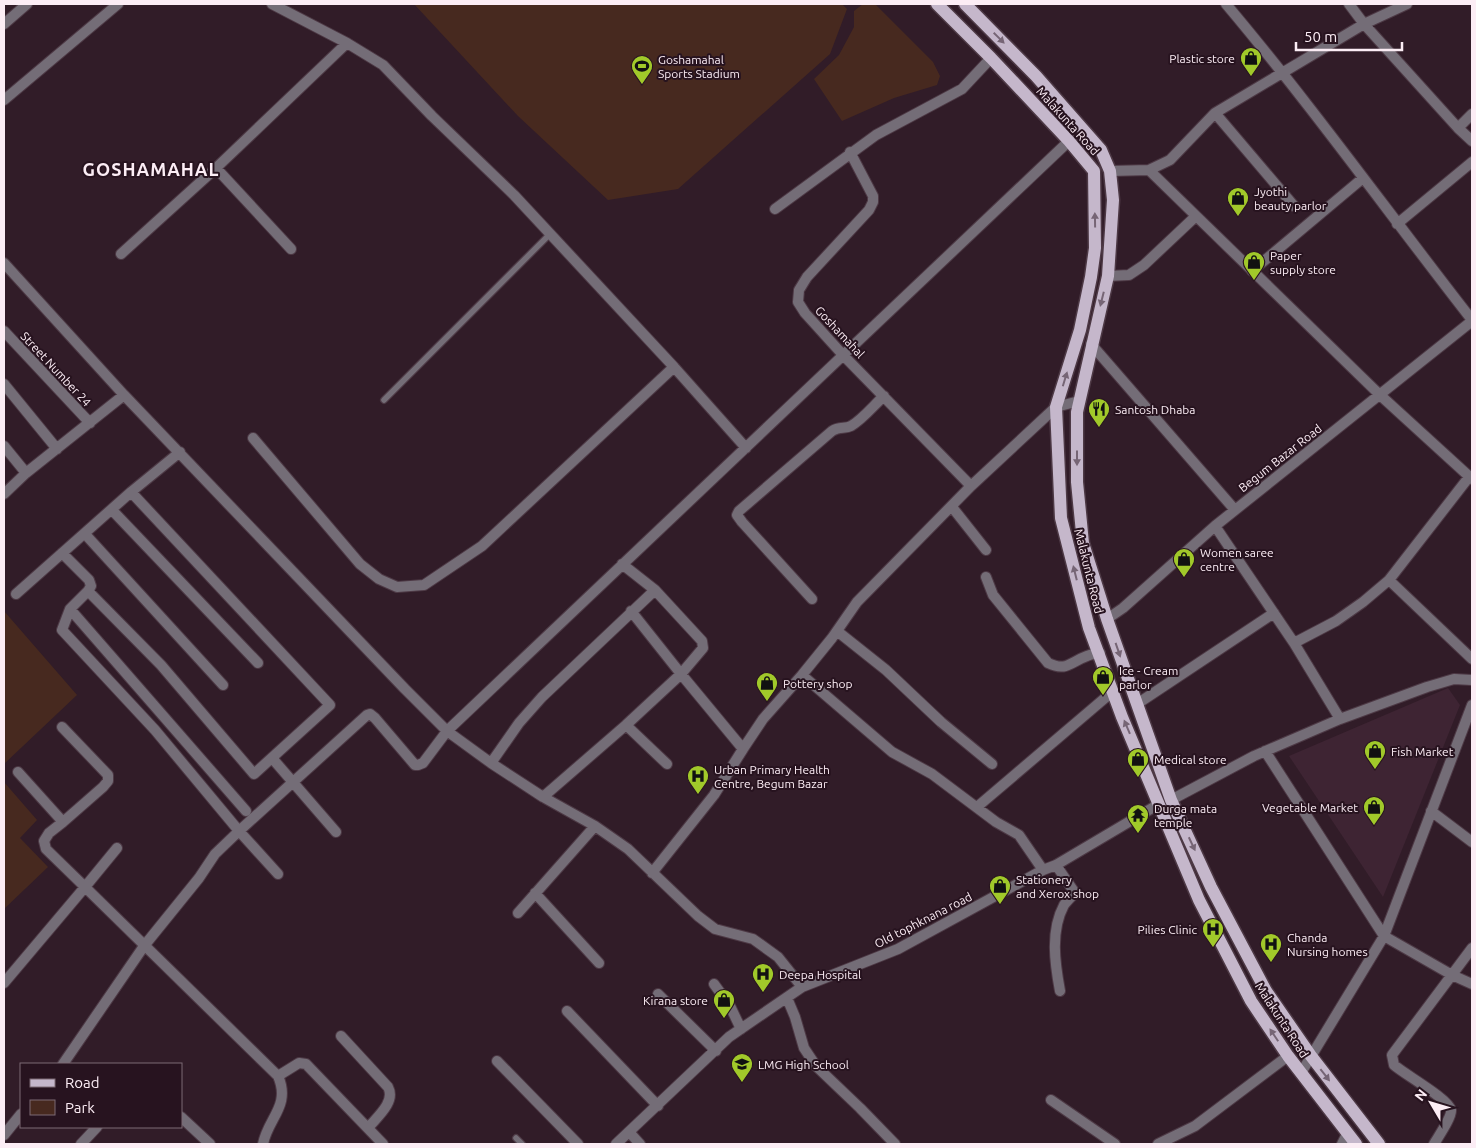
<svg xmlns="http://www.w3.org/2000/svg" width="1476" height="1148" font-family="Ubuntu,sans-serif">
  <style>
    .built { fill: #3e2433 }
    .green { fill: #47291f }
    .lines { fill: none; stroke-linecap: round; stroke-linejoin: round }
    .lane-casing { stroke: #4d3945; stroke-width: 8 }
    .street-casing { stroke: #4d3945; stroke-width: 12 }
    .primary-casing { stroke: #4d3945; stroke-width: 15 }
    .lane { stroke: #746d77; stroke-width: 5.5 }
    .street { stroke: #746d77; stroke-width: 10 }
    .primary { stroke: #c5b7cb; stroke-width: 12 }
    .oneway { fill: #766575 }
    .labels { text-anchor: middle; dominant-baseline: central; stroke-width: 4; stroke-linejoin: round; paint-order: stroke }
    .poi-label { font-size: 12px; fill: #fcedf5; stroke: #27131f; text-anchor: start }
    .street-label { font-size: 12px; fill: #fcedf5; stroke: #27131f }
    .district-label { font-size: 18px; font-weight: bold; letter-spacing: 1px; fill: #fcedf5; stroke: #27131f }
  </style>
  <rect width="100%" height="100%" fill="#311c28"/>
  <!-- built -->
  <path class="built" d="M1448,688l12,17 -77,192 -94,-141z"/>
  <!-- green -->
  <path class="green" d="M414,4h428l5,5 -17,45 -152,135 -70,11 -90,-84z
    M863,4h12l58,58 7,14 -3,9 -43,13 -52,23 -28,-42 25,-24 15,-28v-16z
    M4,611l73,84 -73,69z
    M4,782l33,38 -17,18 28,29 -44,42z"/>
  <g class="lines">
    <!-- lane casing -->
    <g class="lane-casing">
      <path id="lane" d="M384,400l166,-166
        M516,1138l6,6"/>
    </g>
    <!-- street casing -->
    <g class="street-casing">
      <path id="street" d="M272,4l75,39 36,22 49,51 82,79 160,172 72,81
        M1226,4c86,102 164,211 246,316
        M1349,4l15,20 94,104 14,13
        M4,24l23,-20
        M4,100l114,-96
        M1215,113l79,93
        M1458,128l14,-14
        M850,152l23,44v6l-4,8 -62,67 -8,13 -1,12 7,11 38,42 128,131
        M216,168l75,81
        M1149,170l231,225 92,84
        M1110,171l39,-1 21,-10 45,-47 149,-89 43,-20
        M775,209l101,-74 86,-46 29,-31
        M1397,224l75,-62
        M121,254l95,-86 131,-125
        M4,263l120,132 281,294 42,42 44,32 52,34 52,29 33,23 70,67 17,13 38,10 25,18 24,30
        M1252,271l111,-93
        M1108,276l21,-1 15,-10 52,-49
        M4,331l86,92
        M1091,344l144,166
        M4,384l53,65
        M253,438l107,126 19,15 18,8 27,-2 58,-39 192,-179
        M4,446l22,27
        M4,494l22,-21 98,-78
        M952,507l34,43
        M112,510l146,153
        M1215,526l79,117 46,76
        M85,534l138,151
        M62,553l27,27 2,6 -3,5 -18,18 -8,21 93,100 84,101 39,43
        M622,564l33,26 47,51 1,7 -22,26 62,75 20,-30 39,-44 30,-37 25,-36 114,-116 85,-79 23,-6
        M986,577l7,18 55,68c19,9 22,-1 39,-7 4,-2 9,-2 13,-3
        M1389,580l83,79
        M88,591l73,74 93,109 76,-69 -199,-213
        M16,594l115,-102 49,-40
        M812,599l-70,-77 -5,-7 2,-4 93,-80c7,-5 13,-2 19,-5 12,-7 23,-21 33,-30
        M70,609l176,202
        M1107,619l16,-11 92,-82 257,-205
        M837,631l49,39 55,52 51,42
        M1294,643l42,-22 27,-19 26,-22 80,-103
        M802,675l90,77 40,22 64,48 23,13 24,35
        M1137,704l137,-91
        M626,725l41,39
        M62,727l46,48v6l-5,6 -40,35
        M1265,751l119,185 68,39 20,9
        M272,758l64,74
        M491,763l28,-40 23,-26 113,-107
        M18,772l45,50 -14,11 -5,8 2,8 39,38 32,-39
        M543,797l83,-72 55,-51 -50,-63
        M1171,800l83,-44 86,-37 87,-32 27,-8 18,1
        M977,807l128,-109 9,-5
        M1431,811l41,31
        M1056,865l19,28c-4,4 -8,8 -11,12 -14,26 -9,59 -4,86
        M652,873l62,-78 29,-46
        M535,893l64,70
        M518,913l77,-87
        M4,983l81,-96 193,189 21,-13 7,1 77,80
        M714,984l16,22 11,23
        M658,994l58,57
        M787,998l8,19 9,31 12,18 44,42 35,36
        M567,1011l91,95
        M341,1036l47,51c8,15 -11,30 -20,41
        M497,1061l81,83
        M63,1064l81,-118 55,-68 16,-24 24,-23 128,-116 3,-1 5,4 40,47h3l5,-2 24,-32 622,-590
        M1301,1073l83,-137 88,-231
        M1051,1100l64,44
        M181,1117l29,27
        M630,1133l10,11
        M4,1135l17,-21
        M81,1144l16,-17
        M263,1144c5,-26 28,-38 15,-68
        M616,1144l113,-107 73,-50 96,-38 145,-79 13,-5 103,-61
        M1158,1144l37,-18 93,-70
        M1342,1144l5,-10
        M1434,1144c4,-7 18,-27 17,-34 -2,-11 -47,-36 -57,-45l-2,-10 80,-107"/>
    </g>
    <!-- primary casing -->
    <g class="primary-casing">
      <path id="primary" d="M937,4l54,54 78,83 25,30 1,77 -4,29 -11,53 -24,77 5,111 28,110 33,89 77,183 52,101 37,55 68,88
        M965,4l71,72 65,74 9,21 3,29 -5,76 -31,136v70l6,61 24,76 64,181 40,87 55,104 45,65 68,88"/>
    </g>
    <!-- lane -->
    <use href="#lane" class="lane"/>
    <!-- street -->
    <use href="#street" class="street"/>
    <!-- primary -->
    <use href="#primary" class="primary"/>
  </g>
  <!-- one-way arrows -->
  <defs><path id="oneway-solid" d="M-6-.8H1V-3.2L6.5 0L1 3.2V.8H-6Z" transform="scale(1.25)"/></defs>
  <g class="oneway">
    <use href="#oneway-solid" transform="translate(999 38) rotate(45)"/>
    <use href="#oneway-solid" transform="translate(1095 220) rotate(-91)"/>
    <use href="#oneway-solid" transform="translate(1102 299) rotate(104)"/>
    <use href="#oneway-solid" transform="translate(1065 379) rotate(-73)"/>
    <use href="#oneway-solid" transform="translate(1077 458) rotate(90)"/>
    <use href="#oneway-solid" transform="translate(1075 573) rotate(-104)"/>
    <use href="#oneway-solid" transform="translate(1118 650) rotate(71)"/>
    <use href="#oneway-solid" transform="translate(1127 727) rotate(-113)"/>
    <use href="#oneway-solid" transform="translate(1192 844) rotate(65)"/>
    <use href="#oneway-solid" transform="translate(1274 1035) rotate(-124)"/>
    <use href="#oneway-solid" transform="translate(1325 1075) rotate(52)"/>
  </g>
  <!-- icons -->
  <defs>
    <g id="shop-pin" transform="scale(1.125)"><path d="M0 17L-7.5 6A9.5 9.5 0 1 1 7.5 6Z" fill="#a1c92a" stroke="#27131f"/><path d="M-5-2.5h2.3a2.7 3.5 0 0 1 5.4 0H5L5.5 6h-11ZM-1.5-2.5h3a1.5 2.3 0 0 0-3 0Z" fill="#111"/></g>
    <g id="stadium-pin" transform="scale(1.125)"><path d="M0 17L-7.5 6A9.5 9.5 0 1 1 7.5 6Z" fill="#a1c92a" stroke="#27131f"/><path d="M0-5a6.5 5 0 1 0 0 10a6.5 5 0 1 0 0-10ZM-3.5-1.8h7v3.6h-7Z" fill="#111"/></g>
    <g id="restaurant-pin" transform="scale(1.125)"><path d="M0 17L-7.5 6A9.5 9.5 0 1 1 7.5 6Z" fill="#a1c92a" stroke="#27131f"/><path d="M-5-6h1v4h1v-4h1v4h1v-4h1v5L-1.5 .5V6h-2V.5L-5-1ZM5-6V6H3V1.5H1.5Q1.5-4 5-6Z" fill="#111"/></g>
    <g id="hospital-pin" transform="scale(1.125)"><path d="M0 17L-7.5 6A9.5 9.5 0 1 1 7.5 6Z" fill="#a1c92a" stroke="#27131f"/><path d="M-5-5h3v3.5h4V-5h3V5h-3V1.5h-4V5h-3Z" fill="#111"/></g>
    <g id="temple-pin" transform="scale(1.125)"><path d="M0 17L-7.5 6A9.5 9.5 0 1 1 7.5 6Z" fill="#a1c92a" stroke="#27131f"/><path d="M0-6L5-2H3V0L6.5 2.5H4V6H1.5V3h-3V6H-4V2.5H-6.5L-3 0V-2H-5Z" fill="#111"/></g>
    <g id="university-pin" transform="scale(1.125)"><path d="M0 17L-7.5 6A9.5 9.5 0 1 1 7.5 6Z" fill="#a1c92a" stroke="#27131f"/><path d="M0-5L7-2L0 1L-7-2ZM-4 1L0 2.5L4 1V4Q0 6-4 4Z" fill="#111"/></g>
  </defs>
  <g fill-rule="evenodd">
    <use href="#shop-pin" x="1251" y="58"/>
    <use href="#stadium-pin" x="642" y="66"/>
    <use href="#shop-pin" x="1238" y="198"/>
    <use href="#shop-pin" x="1254" y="262"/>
    <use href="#restaurant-pin" x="1099" y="409"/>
    <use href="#shop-pin" x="1184" y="559"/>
    <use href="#shop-pin" x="1103" y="677"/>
    <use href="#shop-pin" x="767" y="683"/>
    <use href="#shop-pin" x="1375" y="751"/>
    <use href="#shop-pin" x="1138" y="759"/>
    <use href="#hospital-pin" x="698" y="776"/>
    <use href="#shop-pin" x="1374" y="807"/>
    <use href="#temple-pin" x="1138" y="815"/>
    <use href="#shop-pin" x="1000" y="886"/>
    <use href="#hospital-pin" x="1213" y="929"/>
    <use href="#hospital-pin" x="1271" y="944"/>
    <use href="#hospital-pin" x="763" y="974"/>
    <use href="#shop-pin" x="724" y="1000"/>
    <use href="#university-pin" x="742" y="1064"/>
  </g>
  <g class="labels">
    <!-- poi labels -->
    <g class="poi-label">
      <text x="1235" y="58" text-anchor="end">Plastic store</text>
      <text x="658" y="59">Goshamahal<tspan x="658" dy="14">Sports Stadium</tspan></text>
      <text x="1254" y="191">Jyothi<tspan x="1254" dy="14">beauty parlor</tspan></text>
      <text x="1270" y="255">Paper<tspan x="1270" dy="14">supply store</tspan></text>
      <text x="1115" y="409">Santosh Dhaba</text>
      <text x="1200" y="552">Women saree<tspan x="1200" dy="14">centre</tspan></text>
      <text x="1119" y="670">Ice - Cream<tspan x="1119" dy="14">parlor</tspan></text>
      <text x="783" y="683">Pottery shop</text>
      <text x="1391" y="751">Fish Market</text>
      <text x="1154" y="759">Medical store</text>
      <text x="714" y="769">Urban Primary Health<tspan x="714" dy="14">Centre, Begum Bazar</tspan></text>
      <text x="1358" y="807" text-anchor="end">Vegetable Market</text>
      <text x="1154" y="808">Durga mata<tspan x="1154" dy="14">temple</tspan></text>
      <text x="1016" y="879">Stationery<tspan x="1016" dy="14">and Xerox shop</tspan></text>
      <text x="1197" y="929" text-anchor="end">Pilies Clinic</text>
      <text x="1287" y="937">Chanda<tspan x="1287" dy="14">Nursing homes</tspan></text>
      <text x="779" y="974">Deepa Hospital</text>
      <text x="708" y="1000" text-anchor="end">Kirana store</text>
      <text x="758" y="1064">LMG High School</text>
    </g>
    <!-- street labels -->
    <g class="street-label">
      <text transform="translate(1068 121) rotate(48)">Malakunta Road</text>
      <text transform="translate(840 332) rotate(47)">Goshamahal</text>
      <text transform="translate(56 369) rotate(47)">Street Number 24</text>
      <text transform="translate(1280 458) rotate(-38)">Begum Bazar Road</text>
      <text transform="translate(1089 571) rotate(76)">Malakunta Road</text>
      <text transform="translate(923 920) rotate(-27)">Old tophknana road</text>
      <text transform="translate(1282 1020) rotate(57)">Malakunta Road</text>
    </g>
    <!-- district labels -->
    <g class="district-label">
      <text x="151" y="169">GOSHAMAHAL</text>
    </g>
  </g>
  <!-- border -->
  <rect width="1476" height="1148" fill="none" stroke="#fcedf5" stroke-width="10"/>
  <!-- legend -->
  <rect x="20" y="1063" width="162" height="65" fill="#27131f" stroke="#7c6a75"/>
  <rect x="30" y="1079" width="25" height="8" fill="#c5b7cb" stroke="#7c6a75"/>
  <text x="65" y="1088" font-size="15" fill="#fcedf5">Road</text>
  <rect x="30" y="1100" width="25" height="15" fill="#47291f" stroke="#7c6a75"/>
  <text x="65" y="1113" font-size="15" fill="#fcedf5">Park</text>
  <!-- north arrow -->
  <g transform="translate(1431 1103) rotate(308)" stroke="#27131f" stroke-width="4" paint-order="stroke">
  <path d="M0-4L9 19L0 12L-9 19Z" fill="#fcedf5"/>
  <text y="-8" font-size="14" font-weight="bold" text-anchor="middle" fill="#fcedf5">N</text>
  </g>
  <!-- scale -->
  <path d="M1296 42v8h106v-8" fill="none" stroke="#fcedf5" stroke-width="2.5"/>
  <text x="1304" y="42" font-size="15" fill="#fcedf5" stroke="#27131f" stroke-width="4" paint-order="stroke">50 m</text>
</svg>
